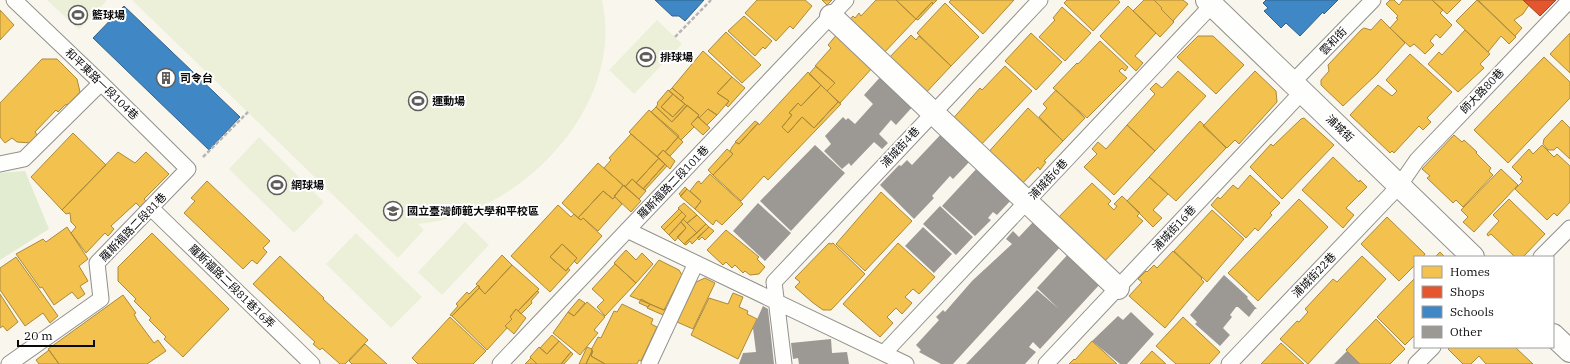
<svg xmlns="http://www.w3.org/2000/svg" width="1570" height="364" font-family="'IBM Plex Serif','Noto Sans TC',serif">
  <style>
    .green { fill: #e2ecd0 }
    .pitch { fill: #ecf0d9 }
    .homes { fill: #f2c14e; stroke: #ac8a3a }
    .shops { fill: #e4572e; stroke: #a34023 }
    .schools { fill: #3f88c5; stroke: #2f628d }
    .building { fill: #9c9894 }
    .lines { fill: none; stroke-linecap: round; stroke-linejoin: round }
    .service-casing { stroke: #92908d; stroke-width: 17 }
    .minor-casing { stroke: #92908d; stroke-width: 24 }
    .path { stroke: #b7b6b5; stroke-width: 2.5; stroke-dasharray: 4 2; stroke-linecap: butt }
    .service { stroke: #fefefc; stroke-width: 15 }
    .minor { stroke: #fefefc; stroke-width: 22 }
    .labels { text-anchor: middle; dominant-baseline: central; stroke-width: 4; stroke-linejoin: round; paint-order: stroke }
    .poi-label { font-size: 11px; font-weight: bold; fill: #0a0a0a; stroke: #fff; text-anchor: start }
    .street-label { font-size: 11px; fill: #0a0a0a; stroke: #fff }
  </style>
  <rect width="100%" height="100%" fill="#f9f6ee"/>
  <!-- green -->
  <path class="green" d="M25,171l24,58 -49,31v-87z"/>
  <!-- pitch -->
  <path class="pitch" d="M47,0h60l-28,30z
    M132,0h470c24,106 -82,216 -184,224l6,6 -26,28z
    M657,20l25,24 -48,50 -25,-24z
    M259,137l65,65 -30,31 -65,-64z
    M465,222l24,23 -47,50 -24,-23z
    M356,233l66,64 -31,31 -65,-64z"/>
  <!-- homes -->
  <path class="homes" d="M757,0h48l7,6 -19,23 -3,-3 -14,15 -31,-28z
    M822,0h10l-5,5z
    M876,0h20l20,19 16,-17 1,2 -15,16 -2,-1 -34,36 -36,-31 7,-8 2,2 4,-5 2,3z
    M896,0h41l-4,4 -1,-2 -16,17z
    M951,0h63l-31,34 -34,-32z
    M1067,0h51l2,2 -27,29 -29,-28z
    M1144,0h10l8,8 -1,1 13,13 -14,15 -27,-26z
    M1154,0h29l5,4 -15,17 -12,-12 1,-1z
    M1390,0h4l5,5 4,-5h29l11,10 -3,3 12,12 -12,13 -4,-4 -6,7 4,4 -9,9 -11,-10 -4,3 -20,-19 8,-9 -2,-1 2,-2 -12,-12z
    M1432,0h29l-14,14z
    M1477,0l39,37 -7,7 -8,-8 -13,16 -32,-31z
    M1478,0h45l6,5 -6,9 -9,6 8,8 -7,8z
    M945,3l34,34 -28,29 -34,-33z
    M1128,6l28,27 -21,23 8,7 -7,8 -36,-35z
    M1062,7l29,26 -26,28 -26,-24 16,-17 -2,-2z
    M0,10l14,15 -14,15z
    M744,16l28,25 -7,8 -2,-2 -8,9 -27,-25z
    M1381,19l24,24 -29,32 -33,31 -22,-21v-5l8,-9 -1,-6 33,-35 3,-2 7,2z
    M1465,30l25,24 -10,10 4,4 -26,24 -30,-28 11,-12 3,3z
    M726,32l35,33 -19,18 -34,-32z
    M838,33l36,33 -34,37 -13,-12 8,-8 -20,-17 16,-18 -3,-3z
    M1031,33l31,29 -26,28 -31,-29z
    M1570,33v40l-20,-19z
    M911,35l5,5 3,-4 32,30 -29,31 -37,-35z
    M1198,36h15l31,29 -28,29 -39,-37z
    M1100,41l28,26 -3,4 -3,-3 -3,3 8,7 -40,40 -34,-30 24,-25 1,1z
    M703,51l29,26 -15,16 12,8 -12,14 -9,-6 -9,9 -1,-1 1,-2 -18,-14 3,-3 -12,-10z
    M1410,54l42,38 -25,26 4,4 -8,8 -4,-4 -25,27 -2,-2 -2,2 -40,-38 28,-30 14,11 5,-5 -11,-11z
    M1544,57l26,25v16l-62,65 -34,-33z
    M42,59h15l20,20 3,13 -11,12 -4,1 -7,7 -2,-2 -21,22 3,4 -7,7 -14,-1 -5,-4 -7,5 -5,-6v-34z
    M816,66l19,17 -8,8 -18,-17z
    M1005,66l27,25 -54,57 -28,-26 30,-34 2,2z
    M1178,71l28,25 -51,55 -28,-26 28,-31 -5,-5 6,-6 6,5z
    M1255,71l21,20 1,11 -38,42 -4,-4 -8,8 -24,-22z
    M808,72l13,13 -20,21 -3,-3 -9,10 3,2 -10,12 6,6 14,-16 12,11 24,-26 3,2 -73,76 -4,-4 -23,25 -28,-26 20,-21 -3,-3 2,-4 4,-5 3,2 19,-21 1,2z
    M732,77l13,11 -17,19 -2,-2 3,-4 -12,-8z
    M821,85l17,17 -24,26 -12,-11 -14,16 -6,-6 10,-12 -3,-2 9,-10 3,3z
    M672,88l12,10 -3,3 -12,-10z
    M668,90l5,4 -12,13 12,10 12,-13 2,2 -15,16 -16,-15 2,-3 -1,-1z
    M1056,90l29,28 -22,23 -24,-24 8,-9 -4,-4z
    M673,94l12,10 -12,13 -12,-10z
    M687,105l12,10 -8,9 3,3 -13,13 -30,-28 5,-5 16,15z
    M1028,108l35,33 -19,20 2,1 -6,8 -2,-3 -19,20 -34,-31z
    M708,109l9,6 -10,10 -8,-7z
    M649,110l30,26 -14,16 -2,-2 -6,7 -28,-25z
    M698,117l12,11 -7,7 -12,-11z
    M1304,118l30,27 -52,54 -32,-32 21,-23 2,2 28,-27z
    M1562,120l8,8v31l-13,-12 -3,3h-6l-5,-6 1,-5z
    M755,121l3,2 -19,21 -4,-2z
    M1200,121l26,27 -50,53 -27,-24z
    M1127,125l28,26 -41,44 -30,-28 13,-13 -5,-5 6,-7 8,7z
    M73,133l33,32 -44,45 -31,-33z
    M631,134l28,24 -23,25 -4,-4 -7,8 -21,-19 7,-8 -2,-2z
    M1454,135l8,7 2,-2 13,12 -1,1 15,15 -2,3 4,4 -30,32 -7,-7 -3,3 -26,-25 3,-2 -8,-7z
    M678,137l5,5 -13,14 -5,-4z
    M1542,145l12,12 3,-3 13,12v36l-13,14 -3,-3 -7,7 -32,-31 8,-8 -3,-2 2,-2 -10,-10 17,-18 4,5z
    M727,149l6,5 -20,21 -5,-5z
    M663,150l12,11 -5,8 -13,-12z
    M118,152l17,11 11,-11 23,22 -25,25 2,2 -6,6 -4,-4 -25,23 3,3 -6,7 -3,-3 -19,20 -15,-20 5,-6 -5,-5 -1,-9 -4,1 -4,-4z
    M1333,157l26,25 1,-2 7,7 -21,21 8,7 -11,13 -41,-38z
    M659,158l6,6 -22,25 -7,-6z
    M598,163l25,22 -10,14 -10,-8 -25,27 -16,-15z
    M665,164l2,2 -22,24 -2,-1z
    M1501,169l17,16 -44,47 -11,-10 5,-5 -7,-7z
    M710,174l33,30 -21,21 -6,-5 -3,5 -18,-16 6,-8 -11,-10 7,-9 2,-1 2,3z
    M1250,175l30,28 -10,10 2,2 -14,16 -3,-3 -9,10 -35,-33 7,-8 2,2 13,-14 5,4z
    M1149,177l19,17 -15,16 9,8 -9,9 -26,-26z
    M632,179l14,12 -7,8 -14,-12z
    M207,181l63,60 -7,7 4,4 -10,12 -5,-4 -9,9 -59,-56 11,-12 -4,-3z
    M1092,183l19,18 -3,3 6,6 3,-4 -3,-2 8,-8 18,17 -3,3 6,5 -42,44 -47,-43z
    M624,185l17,16 -10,11 -17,-16z
    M685,187l2,2 -6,7 -2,-2z
    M687,189l14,12 -6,8 -15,-13z
    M603,191l10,8 2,-2 7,7 -24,27 -15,-13 -2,2 -3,-2z
    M881,192l31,29 -47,50 -29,-27z
    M1299,199l29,28 -70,74 -30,-28z
    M1509,199l36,35 -22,23h-8l-24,-23 -3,2 -1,-2 12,-13 -6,-6z
    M684,203l13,12 -10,8 -4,-4 3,-3 -8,-8z
    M558,205l13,12 3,-3 7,6 2,-2 19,18 -25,28 -3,-3 3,-3 -15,-14 -12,13 16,14 2,-3 2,2 -20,22 -39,-36z
    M679,209l3,3 -18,18 -3,-3z
    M1212,210l32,29 -37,43 -33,-31z
    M682,212l4,4 -17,19 -5,-5z
    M697,215l9,9 -9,9 -10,-10z
    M1387,217l38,37 -2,3h-8v8l-16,16 -38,-37z
    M683,219l14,14 -13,11 -7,-7 9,-9 -5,-6z
    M681,222l5,6 -11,13 -6,-6z
    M706,224l3,3 -17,17 -2,-3 -4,4 -2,-1z
    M67,227l21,32 -9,7 9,15 -8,5 5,8 -7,5 -6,-7 -18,13 -12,-18 -2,1 -24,-34 27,-15 3,3z
    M709,227l5,4 -9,9 -3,-3 -3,3 -2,-2z
    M726,230l33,27 -2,2 8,8 -6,7 -9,1 -5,-4 -2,2 -8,-8 -3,3 -6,-6 -3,3 -16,-15z
    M152,233l77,76 -46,48 -19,-18 2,-2 -17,-17 2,-2 -17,-17 2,-2 -18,-18v-14z
    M829,243l2,1 2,-1 32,31 -34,36h-8l-11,-8 -17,-15 5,-5 -5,-4z
    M898,243l37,34 -16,17 -6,-5 -8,8 7,6 -10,11 -6,-6 -9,9 6,6 -13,14 -37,-33z
    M562,244l15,14 -11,13 -16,-14z
    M626,250l10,10 6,-7 11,11 -17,19 -22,-20z
    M1173,251l29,27 -1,1 3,3 -39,46 -36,-32 13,-14 -4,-3 8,-8 1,1 7,-7 3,3z
    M1440,252l5,5h-10z
    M502,255l10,10 -27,29 -9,-10z
    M280,256l44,42 -1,1 45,41 -23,24h-5l-18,-16 -2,2 -7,-6 2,-2 -62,-58z
    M1362,256l24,23 -78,85 -28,-25 17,-18 2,1 9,-10 -3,-3 28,-30 4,3z
    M16,257l42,59 -8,7 -7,-10 -18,13 -25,-36v-22z
    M659,260l20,10 3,5 -18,35 -34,-14z
    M615,264l21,19 -31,33 -8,-9 7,-7 -12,-11z
    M512,265l27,24 -21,22 -2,-2 -6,8 2,2 -7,7 2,2 -20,22 -35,-34 27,-28 6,6z
    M705,278l10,5 -22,46 -16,-7 19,-40z
    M1415,278v57l-10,10 -28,-28z
    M478,285l2,2 -28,29 -2,-1 8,-9 -2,-2 11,-12 2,2z
    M537,291l2,1 -8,9 1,2 -11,11 -3,-3z
    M733,293l10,4 -4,10 9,4 -1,3 10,5 -19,40 -47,-24 18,-37 19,6z
    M0,294l18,28 -11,9 -4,-5 -3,2z
    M123,295l13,18 -2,1 3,6 17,23 4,-3 8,11 -19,13h-88l-11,-15z
    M579,299l6,4 -11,13 -6,-4z
    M641,299l9,5 -2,3 -9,-4z
    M587,302l18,15 -11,13 4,3 -18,22 -27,-22 15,-21 6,4z
    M622,304l31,15 -2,5 6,3 -16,34 -2,-1 -2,4h-32l-14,-8 2,-5 -2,-1 7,-13 3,1 13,-27 3,1z
    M650,304l14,6 3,-3 -4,8 -16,-7z
    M516,309l10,9 -12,16 -9,-8 7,-7 -2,-2z
    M450,317l36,34 -13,13h-55l-6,-6z
    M1183,317l37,35 -11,12h-33l-20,-18z
    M1376,319l29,30 -15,15h-30l-14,-14z
    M552,335l7,6 -12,13 -7,-6z
    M559,341l12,11 -10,12h-24l-7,-7 9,-10 8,7z
    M1092,341l25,23h-48l5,-5 1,1z
    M1281,343l23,21h-43z
    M365,344l1,1 21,19h-35l-3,-3z
    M587,347l5,2v2l-6,13h-7z
    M1450,347h65l18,17h-47l-7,-8 -8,8h-8l-15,-15z
    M49,350l10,14h-20l-3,-4z
    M592,351l-1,5 14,8h-19z
    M1152,351l14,13h-26z
    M571,352l2,2 -9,10h-3z
    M531,358l6,6h-12z"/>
  <!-- shops -->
  <path class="shops" d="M1523,0h33l-16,16z"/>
  <!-- schools -->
  <path class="schools" d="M655,0h49l-19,21 -6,-5h-7z
    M1266,0h72l-14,14 -1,-2 -23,24 -14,-13 -5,5 -17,-17 4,-3 -5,-5z
    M124,6l116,111 -31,33 -116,-112z"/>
  <!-- building -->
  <path class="building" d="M883,74l32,30 -19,21 -5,-5 -12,14 9,9 -6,6 -8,-7 -23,24 -2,-3 -7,6 -18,-18 7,-7 -6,-8 18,-19 3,3 2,-2 7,6 18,-20 -9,-9z
    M944,131l29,27 -20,21 -3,-3 -18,20 2,2 -20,21 -34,-34 19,-20 2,1 6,-6 5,5z
    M815,145l30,28 -54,58 -31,-30z
    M979,166l34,32 -16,17 -4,-3 -5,6 3,2 -16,16 -33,-30z
    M758,203l33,30 -26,28 -32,-30z
    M940,206l33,31 -17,18 -33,-31z
    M1035,220l27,25 -109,119h-12l-22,-12 2,-2 -5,-5 23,-25 -3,-3 7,-7 2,2 27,-31 40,-37 -6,-5 7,-8 6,6z
    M923,227l29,27 -18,19 -29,-27z
    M1071,251l30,32 -61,66 -7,-7 -4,5 7,5 -11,12h-59l71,-74 22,19 -22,-21z
    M1224,275l24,22 -1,1 10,11h-2l-6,8 -11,-10h-2l-6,8 2,2 -9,11 7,7 -10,11 -25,-22 2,-2 -7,-7z
    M763,306l5,3 6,55h-35l4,-11 13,-1 -3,-24z
    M1131,312l23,22 -27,30h-7l-28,-23 26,-25 5,4z
    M831,339l1,14 15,-1 2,12h-50l-1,-6 -5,1 -2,-16z
    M1347,351l13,13h-26z"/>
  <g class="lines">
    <!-- service casing -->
    <g class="service-casing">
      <path id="service" d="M1292,83l81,-83
        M0,164l24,-5 77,-76
        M151,208l161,156
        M627,230l279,134
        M1541,257l29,-29
        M884,353l328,-348
        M9,364l92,-65 -4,-36 91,-94 -87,-86 -87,-83
        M500,364l346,-364
        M649,364l47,-101
        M784,364l-10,-82 266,-282
        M1046,364l256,-272
        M1229,364l170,-178 18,-26 153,-160
        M1416,364l17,-17"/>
    </g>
    <!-- minor casing -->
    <g class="minor-casing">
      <path id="minor" d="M1207,0l266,257
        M831,16l287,272
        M1553,335l17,16"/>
    </g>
    <!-- path -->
    <path class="path" d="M675,37l36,-37
      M203,157l45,-45"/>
    <!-- service -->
    <use href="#service" class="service"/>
    <!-- minor -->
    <use href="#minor" class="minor"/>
  </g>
  <!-- icons -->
  <defs>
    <g id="stadium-ring" transform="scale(1)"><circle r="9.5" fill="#fff" stroke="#5e5d5a" stroke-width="1.5"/><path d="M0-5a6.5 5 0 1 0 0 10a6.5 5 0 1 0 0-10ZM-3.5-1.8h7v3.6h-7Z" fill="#5e5d5a"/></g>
    <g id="building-ring" transform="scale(1)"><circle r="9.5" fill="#fff" stroke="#5e5d5a" stroke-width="1.5"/><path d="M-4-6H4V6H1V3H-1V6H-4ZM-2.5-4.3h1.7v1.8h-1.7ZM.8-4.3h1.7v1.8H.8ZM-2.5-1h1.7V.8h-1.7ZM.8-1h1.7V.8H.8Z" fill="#5e5d5a"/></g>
    <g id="school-ring" transform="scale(1)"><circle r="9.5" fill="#fff" stroke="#5e5d5a" stroke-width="1.5"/><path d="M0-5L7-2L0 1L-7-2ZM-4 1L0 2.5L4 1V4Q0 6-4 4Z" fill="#5e5d5a"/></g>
  </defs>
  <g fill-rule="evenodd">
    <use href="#stadium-ring" x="78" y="15"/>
    <use href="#stadium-ring" x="646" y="57"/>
    <use href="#building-ring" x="166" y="78"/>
    <use href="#stadium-ring" x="418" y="101"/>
    <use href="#stadium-ring" x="277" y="185"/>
    <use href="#school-ring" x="393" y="211"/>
  </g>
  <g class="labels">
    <!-- poi labels -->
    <g class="poi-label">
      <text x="92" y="15">籃球場</text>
      <text x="660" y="57">排球場</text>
      <text x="180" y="78">司令台</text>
      <text x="432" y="101">運動場</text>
      <text x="291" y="185">網球場</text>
      <text x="407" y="211">國立臺灣師範大學和平校區</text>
    </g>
    <!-- street labels -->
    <g class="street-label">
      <text transform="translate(1333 41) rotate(-46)">雲和街</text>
      <text transform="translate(102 84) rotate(44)">和平東路一段104巷</text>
      <text transform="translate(1482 91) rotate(-46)">師大路80巷</text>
      <text transform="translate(1340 128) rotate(44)">浦城街</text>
      <text transform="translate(900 147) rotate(-47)">浦城街4巷</text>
      <text transform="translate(1048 179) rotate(-47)">浦城街6巷</text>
      <text transform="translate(673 182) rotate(-46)">羅斯福路二段101巷</text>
      <text transform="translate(133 227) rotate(-46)">羅斯福路二段81巷</text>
      <text transform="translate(1174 228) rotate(-47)">浦城街16巷</text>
      <text transform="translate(1314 275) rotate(-46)">浦城街22巷</text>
      <text transform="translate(232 286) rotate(44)">羅斯福路二段81巷16弄</text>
    </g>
  </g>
  <!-- legend -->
  <rect x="1414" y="256" width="140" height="92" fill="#ffffff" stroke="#9d9d9d"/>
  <rect x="1422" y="266" width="20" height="12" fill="#f2c14e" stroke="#9d9d9d"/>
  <text x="1450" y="276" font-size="12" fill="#0a0a0a">Homes</text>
  <rect x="1422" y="286" width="20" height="12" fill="#e4572e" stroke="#9d9d9d"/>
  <text x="1450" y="296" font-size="12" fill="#0a0a0a">Shops</text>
  <rect x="1422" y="306" width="20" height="12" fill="#3f88c5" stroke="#9d9d9d"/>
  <text x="1450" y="316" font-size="12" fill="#0a0a0a">Schools</text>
  <rect x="1422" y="326" width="20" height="12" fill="#9c9894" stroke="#9d9d9d"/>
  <text x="1450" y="336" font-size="12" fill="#0a0a0a">Other</text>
  <!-- scale -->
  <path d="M18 340v6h76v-6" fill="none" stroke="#0a0a0a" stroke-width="2"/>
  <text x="24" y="340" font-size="12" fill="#0a0a0a" stroke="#ffffff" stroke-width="3" paint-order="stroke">20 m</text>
</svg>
